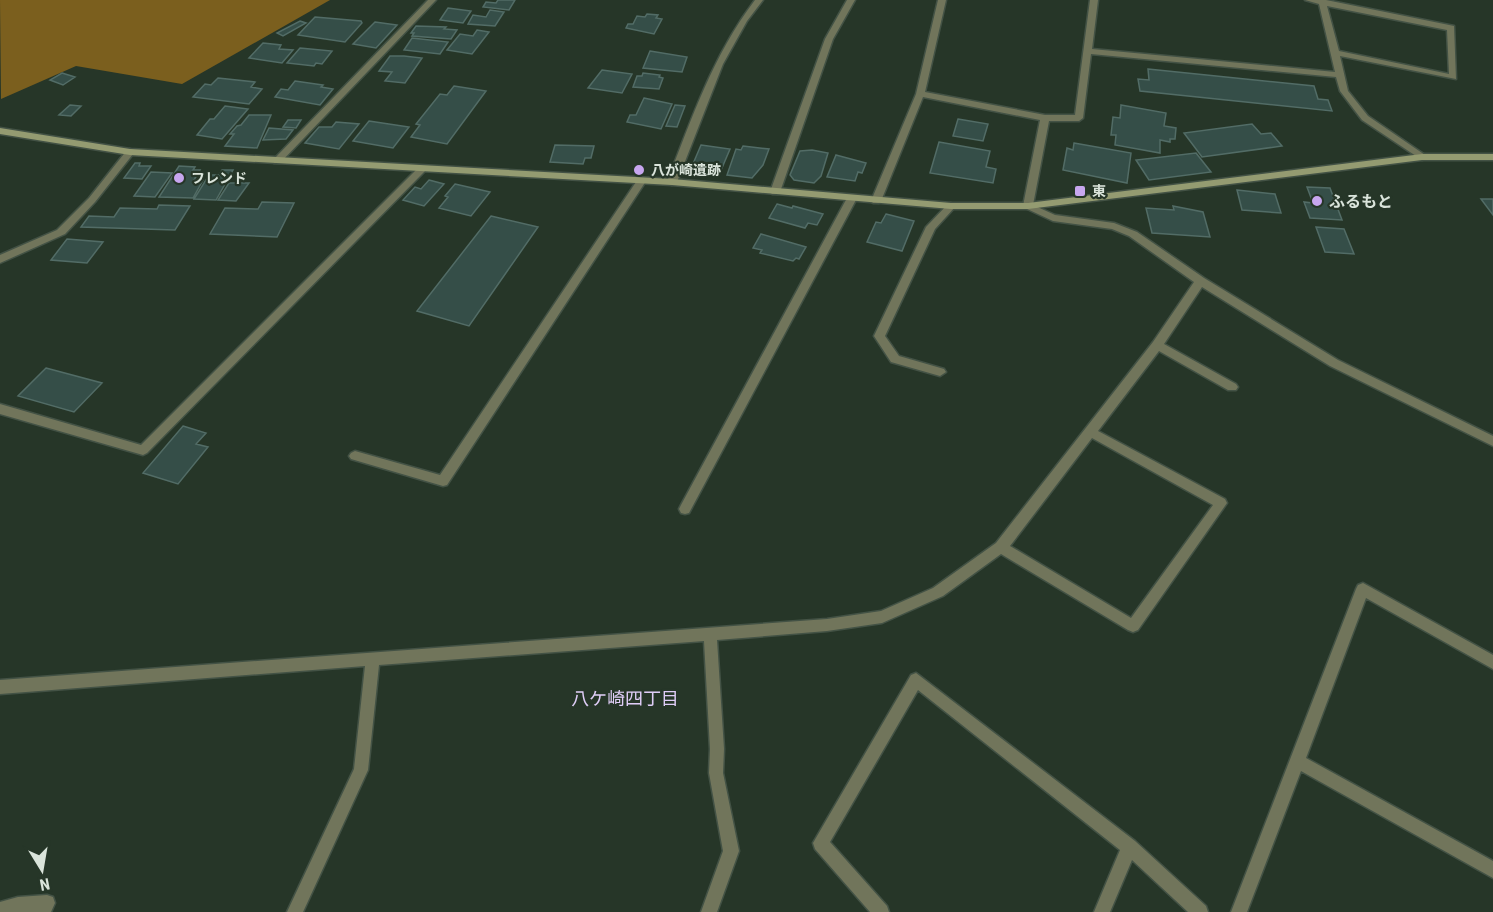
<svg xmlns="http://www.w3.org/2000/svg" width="1493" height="912" font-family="'Roboto Condensed','Noto Sans JP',sans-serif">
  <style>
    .forest { fill: #7b5f1e }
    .building { fill: #354e48; stroke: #526c66; stroke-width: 1.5 }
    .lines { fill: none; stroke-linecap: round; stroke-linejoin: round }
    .street-casing { stroke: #435245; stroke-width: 3 }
    .secondary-casing { stroke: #435245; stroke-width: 3 }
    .street { fill: #71755b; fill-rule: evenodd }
    .secondary { fill: #949b71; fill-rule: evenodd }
    .poi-dot { fill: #c7a6ef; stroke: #263628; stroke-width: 2 }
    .labels { text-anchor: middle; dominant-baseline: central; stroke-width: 4.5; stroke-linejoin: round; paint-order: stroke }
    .far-poi-label { font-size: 14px; font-weight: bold; fill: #dae4db; stroke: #263628; text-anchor: start }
    .poi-label { font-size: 16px; font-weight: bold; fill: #dae4db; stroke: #263628; text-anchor: start }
    .neighbourhood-label { font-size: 18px; fill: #dfcdf7; stroke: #263628 }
  </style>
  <rect width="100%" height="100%" fill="#263628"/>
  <!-- forest -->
  <path class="forest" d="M0,0h330l-148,84 -106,-18 -75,33z"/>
  <!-- building -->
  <path class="building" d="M498,0h17l-6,10 -26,-3 3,-5 10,1z
    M448,8l23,3 -8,12 -23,-3z
    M490,10l14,2 -9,14 -27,-2 5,-9 13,2z
    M647,14l11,1 -2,3 6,1 -8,15 -28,-6 2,-4h5l4,-8 8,1z
    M315,17l46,4 1,2 -17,19 -47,-7z
    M300,21l6,2 -23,13 -6,-3z
    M375,22l22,3 -21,23 -23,-4z
    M416,26l30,1 -2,2 13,1 -6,9 -39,-3 2,-3h-3z
    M477,30l12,2 -17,22 -25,-4 13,-16 13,2z
    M412,38l36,4 -8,12 -36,-4z
    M263,43l18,2 -2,4 14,1 -11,13 -33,-5z
    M300,48l32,3 -10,13 -6,-1 -2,3 -27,-3z
    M650,51l37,6 -5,15 -39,-4z
    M390,56h14l18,2 -17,25 -20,-2 7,-9 -13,-1z
    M1148,69l166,17 4,13 10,1 4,11 -192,-20 -2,-12 11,1z
    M602,70l30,4 -10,19 -34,-5z
    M62,73l13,4 -12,8 -13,-5z
    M643,73l17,2 -1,2 4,1 -4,11 -26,-2 4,-11h5z
    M218,78l37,4 -4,5 11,2 -13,15 -56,-7 12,-13 6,1z
    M295,81l28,4 -2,2 12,2 -13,16 -45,-8 6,-8 7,1z
    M454,86l32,5 -39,53 -36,-7 9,-12 -4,-1 24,-30 7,1z
    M644,98l28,6 -11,25 -34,-7 3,-7h6z
    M70,105l11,1 -10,10 -12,-1z
    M675,105l10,1 -8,21 -11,-1z
    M1121,105l45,8 -2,13 12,2 -1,11h-5v3l-10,-2v13l-45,-8 1,-10h-5l2,-18 7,1z
    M225,106l23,3 -26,30 -25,-4 13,-16h4z
    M249,115h22l-14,33 -32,-2 9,-12h-4l7,-8 4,-1z
    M958,119l30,5 -5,17 -30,-5z
    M288,120h13l-5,8 -13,-1z
    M369,121l40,6 -16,21 -40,-7z
    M336,122l23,2 -20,25 -34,-6 14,-16h13z
    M1252,124l9,10 10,-1 11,13 -80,11 -18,-24z
    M269,128l24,2 -7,9 -23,1z
    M939,142l51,9 -4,16 10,2 -3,14 -63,-10z
    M1074,143l57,10 -4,30 -64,-13 4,-22 6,2z
    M555,145l39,1 -3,12h-6l-2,6 -33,-2z
    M701,145l29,4 -11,26 -29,-4z
    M743,146l26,3 -6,16 -11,13 -25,-3 9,-26 5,1z
    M812,150l16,3 -7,23 -7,7 -20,-3 -4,-5 10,-24z
    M1196,153l15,19 -62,8 -13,-20z
    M836,155l30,8 -4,10 -4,-1 -3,9 -28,-4z
    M135,163h5l-1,3h12l-9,13 -18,-1z
    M179,166l16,1 -2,3h7l-6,10h9l-10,18 -34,-1z
    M222,170h11l-17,30 -22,-1 15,-24h10z
    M151,172l21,1 -17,24 -21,-1z
    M429,180l15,4 -20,22 -21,-6 12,-13 6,2z
    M229,183h20l-13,18 -18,-1z
    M455,184l35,8 -19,24 -32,-8 9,-11 -3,-1z
    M1307,187l23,1 12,32 -32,-2 -6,-16 9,1z
    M1237,190l38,4 6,19 -39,-3z
    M1481,199h12v16z
    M262,202l32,1 -17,34 -67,-3 15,-26 33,1z
    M777,204l15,4 1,-2 30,8 -6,11 -9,-2 -3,5 -36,-10z
    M159,205l31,1 -15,24 -94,-3 8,-11 25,1 6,-9 37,1z
    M1173,206l30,6 7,25 -58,-4 -6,-25 28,2z
    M886,214l28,7 -12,30 -35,-9 9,-20 5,1z
    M491,216l47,11 -69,99 -52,-15z
    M1316,227l28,2 10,25 -29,-2z
    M761,234l45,13 -7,12 -3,-1 -3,3 -33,-8 2,-3 -9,-2z
    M67,239l36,3 -16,21 -36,-3z
    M46,368l56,15 -28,29 -56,-16z
    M183,426l23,7 -10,11 12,3 -30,37 -35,-11z"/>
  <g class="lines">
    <!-- street casing -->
    <g class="street-casing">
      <path id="street" d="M428,0h8l-156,163h-6v-4z
        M755,0h8l-16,21 -24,43 -46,118 -5,3 -3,-1 -2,-2c25,-64 46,-127 88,-182z
        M847,0h8l-22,39 -53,153 -2,2h-6l-2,-2 55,-153z
        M938,0h8l-21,92 120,23h30l15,-115h8l-6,49 243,23 -16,-68 -14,-4h21l128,26 2,53 -116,-23 8,35 20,25 57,39v4l-3,1 -60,-40 -22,-29 -4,-14 -245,-23 -8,64 -4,3h-30l-16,84 22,10 59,8 23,9 67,46 134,82 155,76v10l-163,-80 -128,-79 -38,57 72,40 2,3 -2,3h-8l-69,-39 -61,80 127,68 2,4 -89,127 -5,2 -5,-2 -127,-76 -58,42 -61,27 -55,8 -110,9 7,109 -1,24 16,78 -22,61h-16l22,-61 -14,-78 1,-24 -6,-108 -325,24 -11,105 -65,142h-16l67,-143 11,-103 -365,28v-14l827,-61 54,-8 52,-23 63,-45 157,-201 41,-60 -65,-46 -17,-7 -59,-8 -28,-13 -2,-2 17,-86 -117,-23 -42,104 -2,2h-6l-2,-2 45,-107zM1327,6l120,24 2,44 -110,-23zM1092,438l121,67 -82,113 -121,-72z
        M130,149l3,1v4l-38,48 -30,32 -65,29v-8l57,-25 32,-32 38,-48z
        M422,166l3,1v4l-278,282 -4,2 -143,-41v-10l141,41 278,-278z
        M641,178l5,3 -199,304 -4,1 -92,-27 -2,-3 2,-3 4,-2 85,24 198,-296z
        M852,195l5,3 -168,315 -4,1 -4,-1 -2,-4 2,-4 166,-307z
        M951,203l5,3 -21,23 -50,107 14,20 45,13 2,3 -6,4 -49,-14 -17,-26 52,-109 22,-23z
        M1363,583l130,72v14l-127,-71 -60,160 187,103v17l-192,-107 -54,141h-16l125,-323 2,-4z
        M916,673l219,168 71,65 2,6h-20l-56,-52 -22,52h-16l26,-62 -202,-160 -88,152 57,64 2,6h-19l-55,-63 -2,-6 98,-168z
        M47,895l6,2 2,6 -4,9h-51v-10l18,-5z"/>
    </g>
    <!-- secondary casing -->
    <g class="secondary-casing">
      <path id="secondary" d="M0,128l130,21 542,30 279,24h77l394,-49h71v6h-71l-394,49h-77l-279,-24 -542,-30 -130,-21z"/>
    </g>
    <!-- street -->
    <use href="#street" class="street"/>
    <!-- secondary -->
    <use href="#secondary" class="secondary"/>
  </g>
  <!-- markers -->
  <g class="poi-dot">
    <circle cx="639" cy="170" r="6"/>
    <circle cx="179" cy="178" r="6"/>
    <rect x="1074" y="185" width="12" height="12" rx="3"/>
    <circle cx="1317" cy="201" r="6"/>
  </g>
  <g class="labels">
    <!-- far-poi labels -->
    <g class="far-poi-label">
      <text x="651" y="170">八が崎遺跡</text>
      <text x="191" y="178">フレンド</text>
      <text x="1092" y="191">東</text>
    </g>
    <!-- poi labels -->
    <g class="poi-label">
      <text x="1329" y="201">ふるもと</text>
    </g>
    <!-- neighbourhood labels -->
    <g class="neighbourhood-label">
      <text x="625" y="698">八ケ崎四丁目</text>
    </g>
  </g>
  <!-- north arrow -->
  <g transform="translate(42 870) rotate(169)" stroke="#263628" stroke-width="4.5" paint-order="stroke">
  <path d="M0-4.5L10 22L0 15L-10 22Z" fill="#dae4db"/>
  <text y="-9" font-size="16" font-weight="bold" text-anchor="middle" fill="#dae4db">N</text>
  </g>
</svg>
